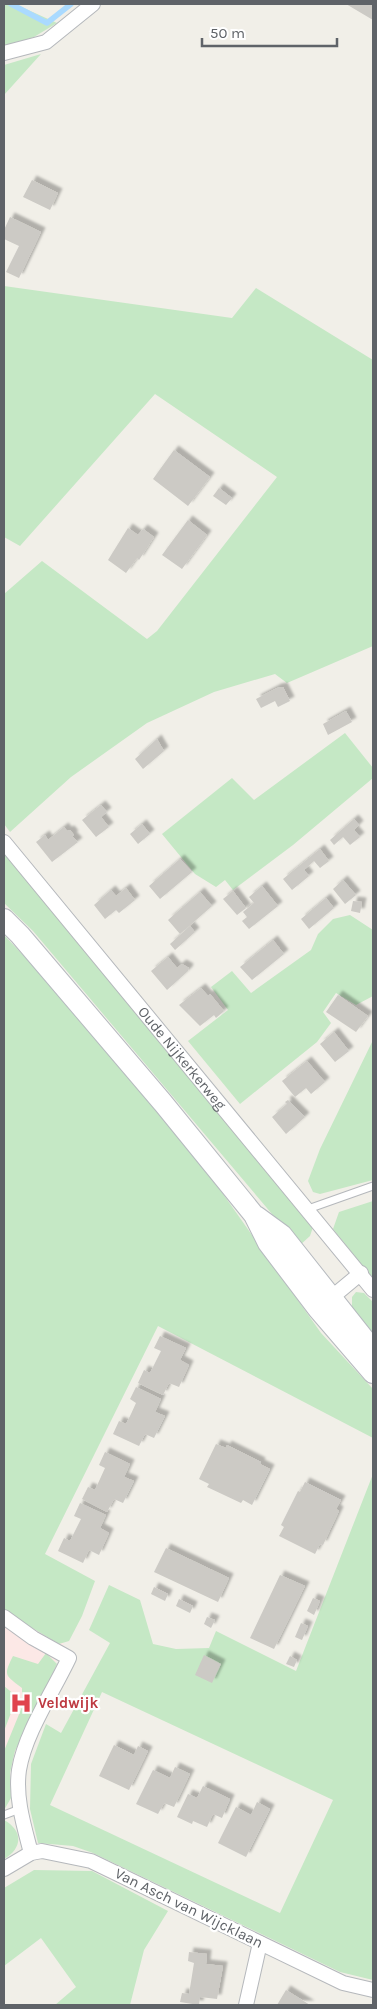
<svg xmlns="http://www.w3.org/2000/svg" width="377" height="2009" font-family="Karla,sans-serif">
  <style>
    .medical { fill: #fce8e6 }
    .green { fill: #c5e8c5; fill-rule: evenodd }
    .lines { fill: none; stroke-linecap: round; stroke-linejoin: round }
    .stream { stroke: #aadaff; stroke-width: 5.5 }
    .building { fill: #cccac5; filter: url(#shadow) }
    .lane-casing { stroke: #b5b8bc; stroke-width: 9 }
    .street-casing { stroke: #b5b8bc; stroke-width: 16 }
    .secondary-casing { stroke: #b6babf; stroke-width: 22 }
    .lane { stroke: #fff; stroke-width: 7 }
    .street { stroke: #fff; stroke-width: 14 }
    .secondary { stroke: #fff; stroke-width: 20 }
    .labels { text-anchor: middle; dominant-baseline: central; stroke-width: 4.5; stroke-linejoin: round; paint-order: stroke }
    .street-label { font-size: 15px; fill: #5f6368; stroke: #fff }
    .health-label { font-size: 15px; font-weight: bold; fill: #be3a42; stroke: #fff; text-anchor: start }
  </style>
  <defs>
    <filter id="shadow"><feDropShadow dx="4.5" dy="-4.5" stdDeviation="1" flood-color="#0004"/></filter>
  </defs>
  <rect width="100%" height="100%" fill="#f1efe8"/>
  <!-- medical -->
  <path class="medical" d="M4,1587l68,36 -68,160z"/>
  <!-- green -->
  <path class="green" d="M4,4h11l42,19 -23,14 -30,10z
    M41,54l-37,41v-30z
    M4,286l228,32 24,-30 117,72v286l-86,37 -12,-9 -61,18 -67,31 -76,54 -61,55 -6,-8v-230l38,-33 105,78 10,-8 120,-154 -122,-83 -135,152 -16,-9z
    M345,733l28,35v10l-80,67 -60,45 -8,-10 -9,7 -21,-13 -33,-40 70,-56 22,22z
    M4,850l309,377 -3,9 -11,10 -266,-315 -29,-28z
    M350,915l23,15v66l-17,9 -20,-12 -13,19 8,11 -14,19 -77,62 -52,-63 40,-31 -17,-23 21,-16 19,22 60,-43 7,-16 15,-15z
    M4,935l39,41 166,198 112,159 52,56v49l-215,-112 -113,228 50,27 -13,35 -13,25 -10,3 -55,-33z
    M373,1040v140l-53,14 -7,-2 -5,-11 12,-32z
    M373,1201v78l-40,-50 6,-17z
    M356,1292l8,1 9,9v39l-21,-28v-16z
    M373,1474v506l-33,-8 -247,-119 -20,-7 -35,-3 -8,-34 1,-45 15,-40 15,9 49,-90 -21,-13 20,-45 31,15 13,44 23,5 33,-1 7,-17 80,40zM102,1692l231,108 -53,113 -230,-108z
    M46,1653l11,11 -42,87 -5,22 1,25 -7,12v-59l18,-44v-19c-17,-13 -19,-12 -9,-32l25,8z
    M4,1686l11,9 1,5 -12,31z
    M4,1820c20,11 18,29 0,39z
    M34,1870l58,1 76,40 -24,39 -14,55h-75l21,-18 -35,-49 -37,28v-78z"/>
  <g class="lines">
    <!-- stream -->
    <path class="stream" d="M11,4l36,19 24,-19"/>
  </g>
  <!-- building -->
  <path class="building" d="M346,4h27v16z
    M32,180l26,13 -8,17 -27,-13z
    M10,217l31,15 -22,46 -13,-6 13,-26 -15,-7v-9z
    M174,450l36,27 -22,29 -35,-27z
    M219,488l13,10 -6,7 -13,-9z
    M188,520l19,15 -25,34 -20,-14z
    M128,528l10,7 5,-6 11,8 -15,23 -2,-2 -11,15 -18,-13z
    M283,687l7,14 -12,6 -3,-6 -14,7 -5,-9 21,-11z
    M346,711l6,11 -24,13 -5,-11z
    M157,739l7,12 -21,18 -8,-10z
    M101,805l6,7 -6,5 8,10 -13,10 -14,-17z
    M354,819l5,6 -5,5 6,7 -10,8 -7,-8 -9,8 -4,-5z
    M142,824l8,10 -12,10 -8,-10z
    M64,827l3,4 3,-1 4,5 -2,1 6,6 -26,20 -16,-20 9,-7 3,5z
    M320,849l9,12 -9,7 -6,-7 -10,9 5,6 -17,14 -9,-11z
    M180,859l12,13 -32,27 -11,-13z
    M343,880l13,15 -11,9 -12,-15z
    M262,886l16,20 -29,23 -7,-8 5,-4 -4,-5 11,-9 -5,-6z
    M126,888l9,12 -16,13 -3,-3 -11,9 -11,-14 17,-15 5,6z
    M233,891l13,17 -9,7 -14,-16z
    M200,892l12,14 -32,28 -12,-14z
    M326,898l8,10 -25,21 -8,-10z
    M353,901l9,1 -2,11 -9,-2z
    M190,926l5,6 -20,18 -5,-6z
    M273,940l11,14 -32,26 -12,-13z
    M168,957l9,11 5,-4 7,4 -1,3 -21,19 -16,-19z
    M201,988l7,8 2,-2 14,17 -8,7 -2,-3 -14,11 -21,-21z
    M338,995l30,21 -12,16 -30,-20z
    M334,1032l15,19 -14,11 -15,-18z
    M307,1061l18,21 -14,12 -5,-6 -11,9 -13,-16z
    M288,1100l17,17 -19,17 -14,-17 15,-13 -2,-2z
    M160,1336l26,12 -6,12 9,5 -10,22 -10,-4 -6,12 -25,-12 6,-13 6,3 11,-22 -7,-3z
    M136,1387l25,12 -6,13 10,4 -11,22 -9,-4 -6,12 -26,-12 6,-13 7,3 5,-10 5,-11 -6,-4z
    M216,1444l10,4 1,-3 34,17 -1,2 10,5 -18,36 -9,-5 -2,3 -34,-16 2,-3 -10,-5z
    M105,1452l25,12 -6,13 10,4 -11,22 -9,-4 -7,13 -25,-13 6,-12 7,3 10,-22 -6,-3z
    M305,1482l36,18 -5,9 3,2 -16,34 -3,-1 -5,10 -36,-18 5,-9 -3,-2 17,-34 2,1z
    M80,1503l26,12 -6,13 9,5 -10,22 -10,-5 -6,13 -25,-12 6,-13 6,3 11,-22 -7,-3z
    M166,1548l63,30 -11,24 -64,-30z
    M280,1575l25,11 -31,63 -24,-11z
    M154,1587l14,7 -3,7 -14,-7z
    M313,1598l7,3 -6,14 -7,-4z
    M179,1599l14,7 -3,7 -14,-7z
    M207,1617l8,3 -4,8 -7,-4z
    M301,1623l7,3 -6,14 -7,-3z
    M204,1655l17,9 -9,19 -17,-8z
    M290,1656l7,4 -3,7 -8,-3z
    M114,1745l20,10 4,-9 10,5 -19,39 -30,-14z
    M175,1767l15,7 -16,33 -10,-4 -6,11 -22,-10 17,-34 17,8z
    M203,1786l27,13 -8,19 -9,-4 -6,13 -14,-6 -1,3 -15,-7 11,-23 9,4z
    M257,1802l13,7 -24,48 -28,-14 18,-36 15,8z
    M189,1952l18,2 -1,10 17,2 -6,33 -17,-2 -1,8 -19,-3 2,-9 7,1 5,-31 -6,-2z
    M286,1990l24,15h-33z"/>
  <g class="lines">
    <!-- lane casing -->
    <g class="lane-casing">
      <path id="lane" d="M308,1209l65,-23
        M4,1815l16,-6"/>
    </g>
    <!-- street casing -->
    <g class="street-casing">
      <g id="street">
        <path d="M4,53l42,-11 47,-38"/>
        <path id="s1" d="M4,842l369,448"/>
        <path d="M325,1303l36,-30"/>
        <path d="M4,1617l29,21 36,20c-16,34 -44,75 -50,112 -4,28 5,56 12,83"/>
        <path d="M4,1869l27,-16 11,-2 49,10 252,122 30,7"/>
        <path d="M246,2005l14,-62"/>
      </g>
    </g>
    <!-- secondary casing -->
    <g class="secondary-casing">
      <path id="secondary" d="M4,919l16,16 143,168 91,112 14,28 50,66 55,64
        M256,1216l26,19 91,115"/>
    </g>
    <!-- lane -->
    <use href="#lane" class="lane"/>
    <!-- street -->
    <use href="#street" class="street"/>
    <!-- secondary -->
    <use href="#secondary" class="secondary"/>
  </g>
  <!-- icons -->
  <defs>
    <g id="hospital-bare" transform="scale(1.725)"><path d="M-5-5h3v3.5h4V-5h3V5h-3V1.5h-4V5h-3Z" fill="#e0444e" stroke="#fff" stroke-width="2.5" paint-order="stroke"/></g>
  </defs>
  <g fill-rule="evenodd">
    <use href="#hospital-bare" x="21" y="1703"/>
  </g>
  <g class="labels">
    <!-- street labels -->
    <g class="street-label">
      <text stroke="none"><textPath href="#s1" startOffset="280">Oude Nijkerkerweg</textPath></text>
      <text transform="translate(189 1908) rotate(26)">Van Asch van Wijcklaan</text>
    </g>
    <!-- health labels -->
    <g class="health-label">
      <text x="38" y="1703">Veldwijk</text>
    </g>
  </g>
  <!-- border -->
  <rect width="377" height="2009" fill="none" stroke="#5f6368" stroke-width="10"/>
  <!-- scale -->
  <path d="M202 38v8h135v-8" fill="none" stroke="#5f6368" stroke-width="2.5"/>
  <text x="210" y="38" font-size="15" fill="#5f6368" stroke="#ffffff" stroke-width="4" paint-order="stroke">50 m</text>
</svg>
